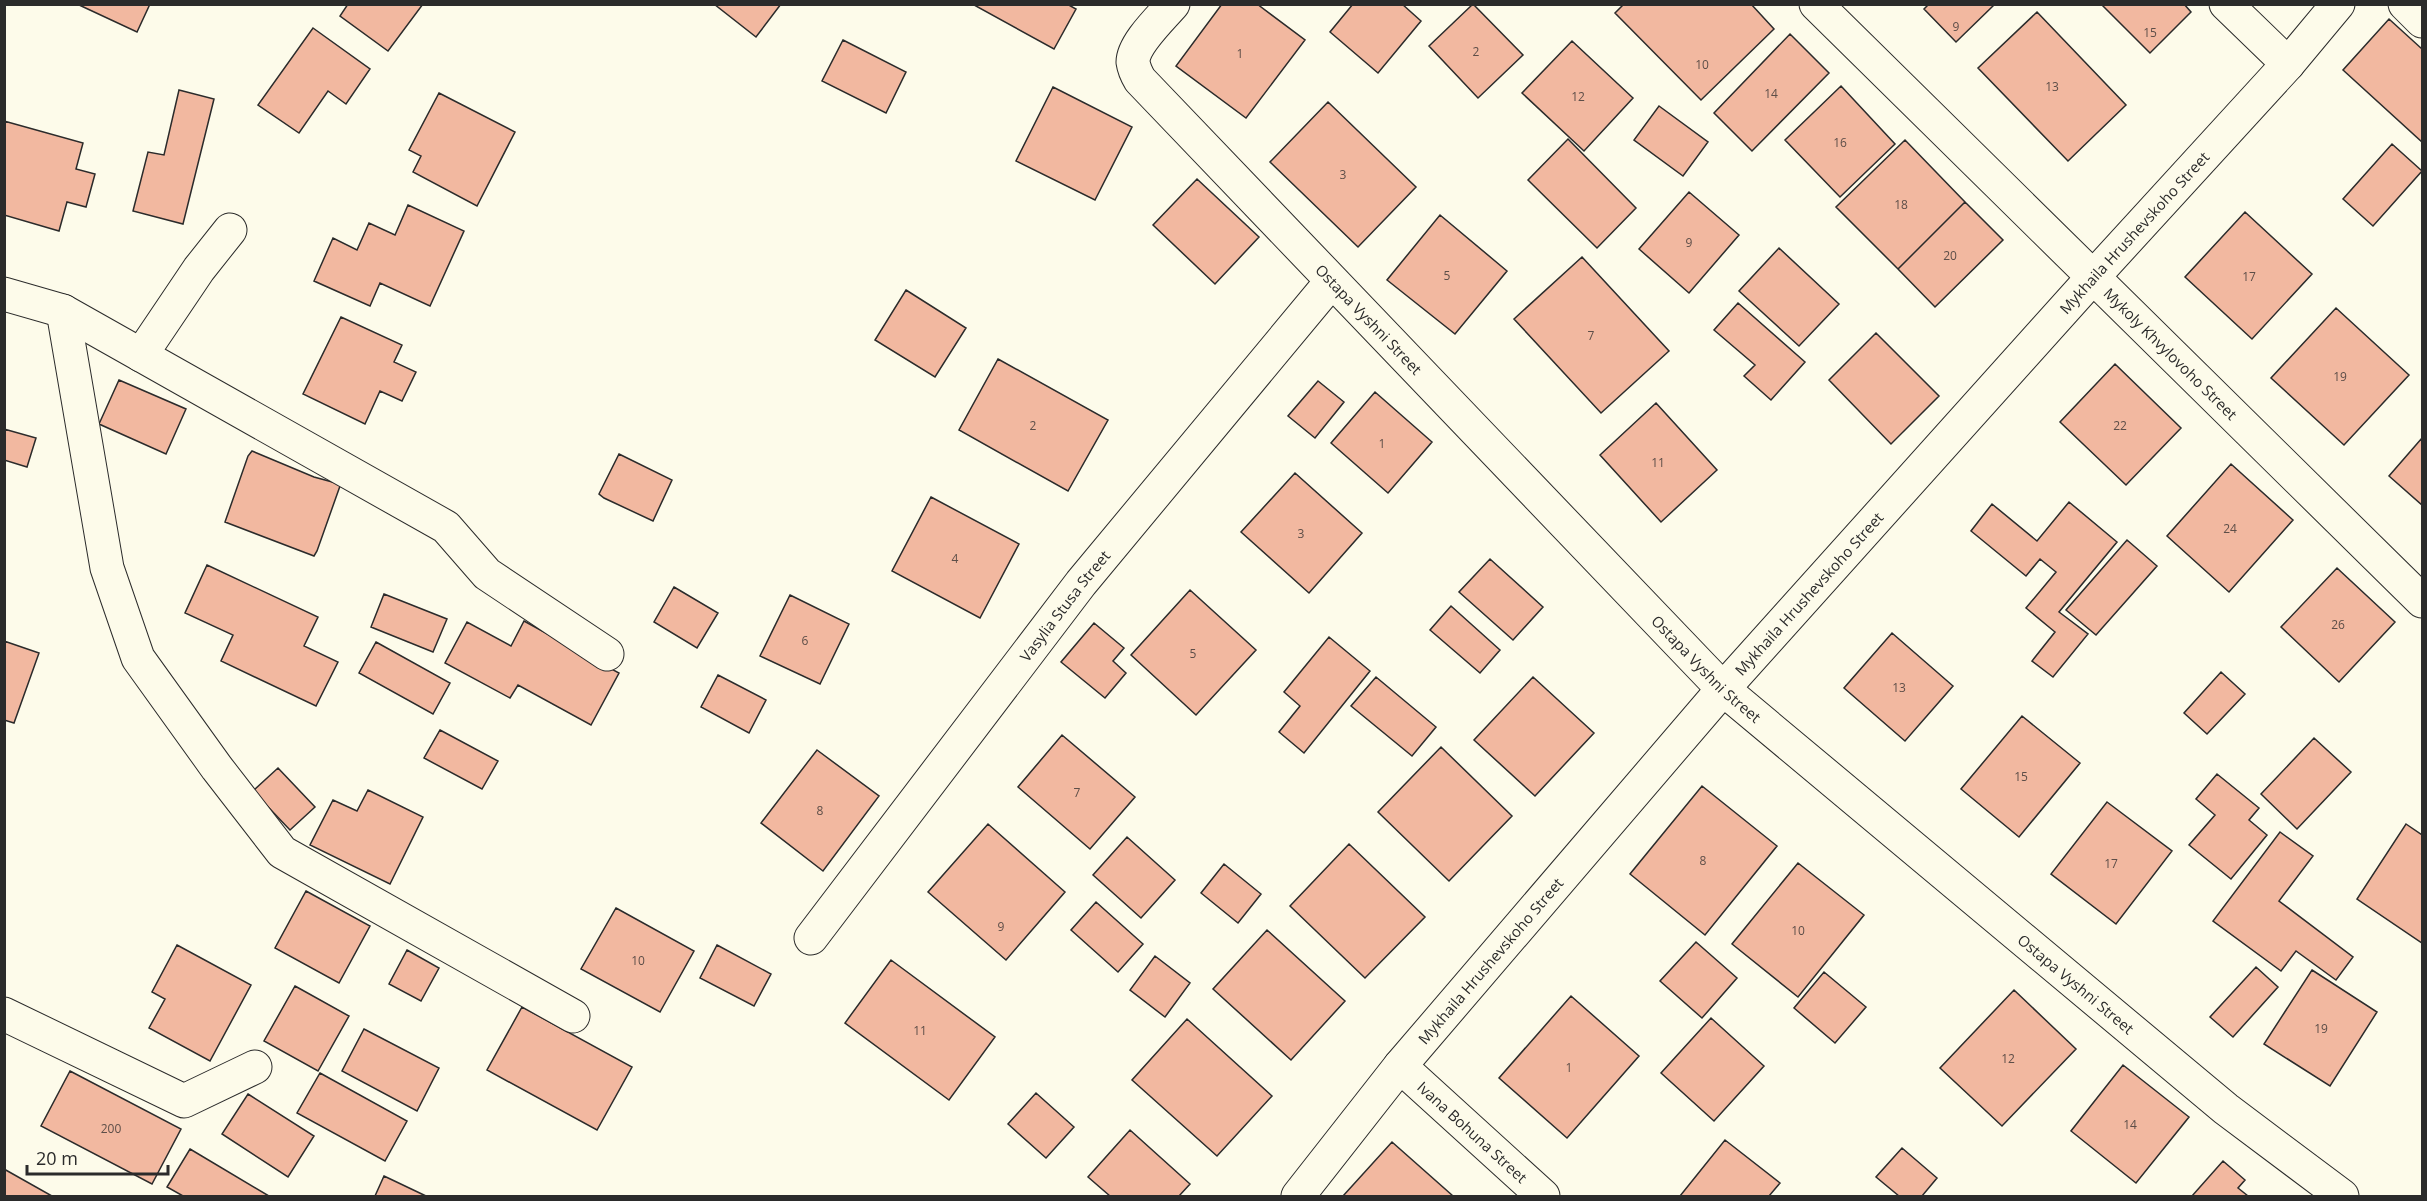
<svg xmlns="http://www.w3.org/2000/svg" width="2427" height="1201" font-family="'Open Sans',sans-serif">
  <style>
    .building { fill: #f2b8a0; stroke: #2b2b2b; stroke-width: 1.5 }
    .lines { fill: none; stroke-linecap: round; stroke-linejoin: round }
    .minor-casing { stroke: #2b2b2b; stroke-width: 35 }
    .minor { stroke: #fdfbea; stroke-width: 33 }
    .labels { text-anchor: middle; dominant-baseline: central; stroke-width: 4.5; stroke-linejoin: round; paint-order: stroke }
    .number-label { font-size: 12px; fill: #5d4e48 }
    .street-label { font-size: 15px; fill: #2b2b2b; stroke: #fdfbea }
  </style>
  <rect width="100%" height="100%" fill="#fdfbea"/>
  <!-- building -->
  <path class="building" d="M77,4h73l-13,28z
    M348,4h75l-35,47 -48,-35z
    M714,4h67l-25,33z
    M1067,4l9,5 -22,40 -80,-44z
    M1222,4h35l48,36 -59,78 -70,-52z
    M1353,4h49l19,17 -43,52 -48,-41z
    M1473,4l50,51 -45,43 -49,-52z
    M1624,4h127l23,25 -73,71 -86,-87z
    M1929,4h66l-39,38 -32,-33z
    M2101,4h83l7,8 -41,41z
    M2037,12l89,93 -58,56 -90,-93z
    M2389,19l33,30v93l-79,-72z
    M313,28l57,41 -24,35 -18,-13 -29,42 -41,-28z
    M1790,34l39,39 -77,78 -38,-38z
    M843,40l63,32 -20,41 -64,-32z
    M1572,41l61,57 -49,53 -62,-58z
    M1841,86l54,58 -55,53 -55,-57z
    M1053,87l79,40 -37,73 -79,-39z
    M179,90l35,9 -31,125 -50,-13 15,-59 16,3z
    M439,93l76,39 -38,74 -64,-34 8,-16 -12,-6z
    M1328,102l88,85 -58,60 -88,-85z
    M1659,106l49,36 -25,34 -49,-36z
    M4,121l79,22 -7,26 19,5 -9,33 -19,-5 -8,29 -55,-16z
    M1568,139l68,69 -39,40 -69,-68z
    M1905,140l60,62 -67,67 -62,-62z
    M2392,144l30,27 -49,55 -30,-27z
    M1197,179l62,58 -44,47 -62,-59z
    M1689,192l50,43 -50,58 -50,-44z
    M1965,202l38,38 -68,67 -37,-38z
    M408,205l56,26 -34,75 -50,-23 -10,23 -56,-25 19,-43 24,12 12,-27 26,12z
    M2245,212l67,62 -60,65 -67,-62z
    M1440,215l67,56 -52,63 -68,-54z
    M1779,248l60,56 -40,42 -60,-55z
    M1582,257l87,94 -68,62 -87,-94z
    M906,290l60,38 -31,49 -60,-37z
    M1738,303l67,59 -34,38 -27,-24 11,-11 -41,-35z
    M2336,308l73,67 -65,70 -73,-67z
    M341,317l61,28 -8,17 22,10 -14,29 -22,-10 -15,33 -62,-30z
    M1876,333l63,63 -48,48 -62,-64z
    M998,359l110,61 -40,71 -109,-61z
    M2115,364l66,64 -55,57 -66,-63z
    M119,380l67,29 -20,45 -67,-30z
    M1318,381l26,21 -29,36 -27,-22z
    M1375,392l57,50 -44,51 -57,-50z
    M1656,403l61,67 -56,52 -61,-67z
    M4,429l32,9 -9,29 -23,-7z
    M2422,438v67l-33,-29z
    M252,451l62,26 22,6 4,3 -23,65 -3,5 -89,-34 23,-66z
    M619,454l53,26 -19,41 -49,-23 -5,-4z
    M2231,464l62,56 -64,72 -62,-56z
    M1295,473l67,60 -53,60 -68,-61z
    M931,497l88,47 -39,74 -88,-47z
    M2069,502l48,40 -58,70 29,22 -35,43 -21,-16 23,-29 -29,-24 30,-36 -16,-13 -14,17 -55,-45 21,-27 45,37z
    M2127,540l30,26 -61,69 -30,-25z
    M1490,559l53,48 -30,33 -54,-48z
    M207,565l111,52 -14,29 34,16 -22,44 -95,-45 12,-26 -48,-22z
    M2337,568l58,54 -56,60 -58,-55z
    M674,587l44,26 -21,35 -43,-26z
    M1190,590l66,60 -60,65 -65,-60z
    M384,594l63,25 -14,33 -62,-25z
    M790,595l59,29 -29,60 -60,-28z
    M1451,606l49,44 -20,23 -50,-43z
    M524,621l95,52 -28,52 -73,-40 -8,13 -65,-35 22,-41 44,24z
    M1094,623l30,25 -11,13 13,12 -21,25 -44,-36z
    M1892,633l61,53 -48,55 -61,-53z
    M1329,637l41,34 -66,82 -25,-21 21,-26 -16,-14z
    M4,641l35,12 -25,70 -10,-3z
    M376,642l74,41 -17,31 -74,-41z
    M2221,672l24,22 -38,40 -23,-21z
    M718,675l48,25 -17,33 -48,-26z
    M1376,677l60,50 -24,29 -61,-50z
    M1533,677l61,56 -59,63 -61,-56z
    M2022,716l58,47 -61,74 -58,-48z
    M440,730l58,31 -16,28 -58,-31z
    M1062,735l73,62 -45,52 -72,-62z
    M2314,738l37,34 -54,57 -36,-35z
    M1441,747l71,69 -63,65 -71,-69z
    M817,750l62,46 -56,75 -62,-48z
    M278,768l37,39 -25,23 -37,-39z
    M2217,774l42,34 -10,12 18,15 -36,44 -42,-34 26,-30 -19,-16z
    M1702,786l75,60 -72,89 -75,-61z
    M368,790l55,27 -33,67 -80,-39 23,-45 24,11z
    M2107,802l65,49 -56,73 -65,-50z
    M988,824l77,68 -59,68 -78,-68z
    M2406,824l16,11v108l-65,-44z
    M2280,832l33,24 -34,45 74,56 -17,23 -40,-29 -15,20 -68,-50z
    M1127,837l48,43 -34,38 -48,-43z
    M1349,844l76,73 -60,61 -75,-72z
    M1798,863l66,52 -66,82 -66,-53z
    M1224,864l37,30 -23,29 -37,-30z
    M306,891l64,35 -31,57 -64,-35z
    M1096,902l47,42 -25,28 -47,-42z
    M616,908l78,43 -34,61 -79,-43z
    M1267,930l78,71 -54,59 -78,-71z
    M1696,942l41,36 -35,40 -42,-37z
    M177,945l74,40 -41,76 -61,-33 16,-29 -13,-7z
    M717,945l54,29 -17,32 -54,-28z
    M407,950l32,18 -18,33 -32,-17z
    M1155,956l35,27 -25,34 -35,-27z
    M891,960l104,77 -46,63 -104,-77z
    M2256,967l22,20 -45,50 -23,-20z
    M2312,970l65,42 -47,74 -66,-42z
    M1824,972l42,35 -31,36 -41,-35z
    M295,986l54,30 -31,55 -54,-30z
    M2014,990l62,59 -74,77 -62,-58z
    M1571,996l68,60 -72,82 -68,-60z
    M522,1007l110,60 -35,63 -110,-60z
    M1711,1018l53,48 -50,55 -53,-48z
    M1187,1019l85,77 -55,60 -85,-76z
    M364,1029l75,39 -22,43 -75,-40z
    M2123,1065l66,52 -53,66 -65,-52z
    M70,1071l111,58 -29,55 -111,-58z
    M320,1073l87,48 -22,40 -88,-48z
    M1036,1093l38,34 -28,31 -38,-34z
    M248,1094l66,42 -26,41 -66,-43z
    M1130,1130l60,54 -11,12h-69l-22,-19z
    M1725,1140l55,43 -11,13h-89z
    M1392,1142l61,54h-110z
    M1902,1148l35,30 -15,18h-23l-23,-19z
    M190,1149l79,47h-86l-16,-9z
    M2223,1161l22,19 -7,8 10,8h-56z
    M4,1169l48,27h-48z
    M384,1176l42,20h-51z"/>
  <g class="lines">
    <!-- minor casing -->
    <g class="minor-casing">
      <g id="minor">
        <path id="s1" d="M1173,4c-12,14 -40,40 -40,58 1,7 4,13 7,18l583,609 503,420 116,87"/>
        <path id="s2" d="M1816,4l606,597"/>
        <path d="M2226,4l62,60"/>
        <path d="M2405,4l17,17"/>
        <path d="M4,294l59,17 383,216 41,47 120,80"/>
        <path d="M63,311l44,257 31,90 79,110 65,84 291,164"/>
        <path d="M141,355l58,-86 31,-39"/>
        <path id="s3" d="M811,938l270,-355 250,-301"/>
        <path d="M4,1014l180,87 71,-34"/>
        <path id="s4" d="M1400,1066l143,130"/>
        <path id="s5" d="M1298,1196l102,-130 323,-377 371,-413 194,-212 50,-60"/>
      </g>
    </g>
    <!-- minor -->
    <use href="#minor" class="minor"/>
  </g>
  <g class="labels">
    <!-- number labels -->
    <g class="number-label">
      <text x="1956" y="26">9</text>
      <text x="2150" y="32">15</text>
      <text x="1476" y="51">2</text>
      <text x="1240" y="53">1</text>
      <text x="1702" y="64">10</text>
      <text x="2052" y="86">13</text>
      <text x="1771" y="93">14</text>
      <text x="1578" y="96">12</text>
      <text x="1840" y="142">16</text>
      <text x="1343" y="174">3</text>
      <text x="1901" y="204">18</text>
      <text x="1689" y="242">9</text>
      <text x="1950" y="255">20</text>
      <text x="1447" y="275">5</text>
      <text x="2249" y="276">17</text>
      <text x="1591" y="335">7</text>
      <text x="2340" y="376">19</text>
      <text x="1033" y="425">2</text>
      <text x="2120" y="425">22</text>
      <text x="1382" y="443">1</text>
      <text x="1658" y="462">11</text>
      <text x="2230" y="528">24</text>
      <text x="1301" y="533">3</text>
      <text x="955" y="558">4</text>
      <text x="2338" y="624">26</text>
      <text x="805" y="640">6</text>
      <text x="1193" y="653">5</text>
      <text x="1899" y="687">13</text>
      <text x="2021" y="776">15</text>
      <text x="1077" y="792">7</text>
      <text x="820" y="810">8</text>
      <text x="1703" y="860">8</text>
      <text x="2111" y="863">17</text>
      <text x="1001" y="926">9</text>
      <text x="1798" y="930">10</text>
      <text x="638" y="960">10</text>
      <text x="2321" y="1028">19</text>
      <text x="920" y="1030">11</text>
      <text x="2008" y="1058">12</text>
      <text x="1569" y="1067">1</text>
      <text x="2130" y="1124">14</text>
      <text x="111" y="1128">200</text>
    </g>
    <!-- street labels -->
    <g class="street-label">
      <text stroke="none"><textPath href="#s5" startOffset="1276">Mykhaila Hrushevskoho Street</textPath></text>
      <text stroke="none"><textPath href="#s1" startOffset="422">Ostapa Vyshni Street</textPath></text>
      <text stroke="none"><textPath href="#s2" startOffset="498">Mykoly Khvylovoho Street</textPath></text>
      <text stroke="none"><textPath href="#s5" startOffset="790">Mykhaila Hrushevskoho Street</textPath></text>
      <text stroke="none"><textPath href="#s3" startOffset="418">Vasylia Stusa Street</textPath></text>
      <text stroke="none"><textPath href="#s1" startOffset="908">Ostapa Vyshni Street</textPath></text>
      <text stroke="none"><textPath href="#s5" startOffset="304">Mykhaila Hrushevskoho Street</textPath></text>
      <text stroke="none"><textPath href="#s1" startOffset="1394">Ostapa Vyshni Street</textPath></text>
      <text stroke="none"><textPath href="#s4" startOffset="98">Ivana Bohuna Street</textPath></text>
    </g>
  </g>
  <!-- border -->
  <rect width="2427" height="1201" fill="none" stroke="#2b2b2b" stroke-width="12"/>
  <!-- scale -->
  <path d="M27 1165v9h141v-9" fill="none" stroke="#2b2b2b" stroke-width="3"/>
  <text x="36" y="1165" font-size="18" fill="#2b2b2b" stroke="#fdfbea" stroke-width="4.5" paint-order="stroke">20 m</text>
</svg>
